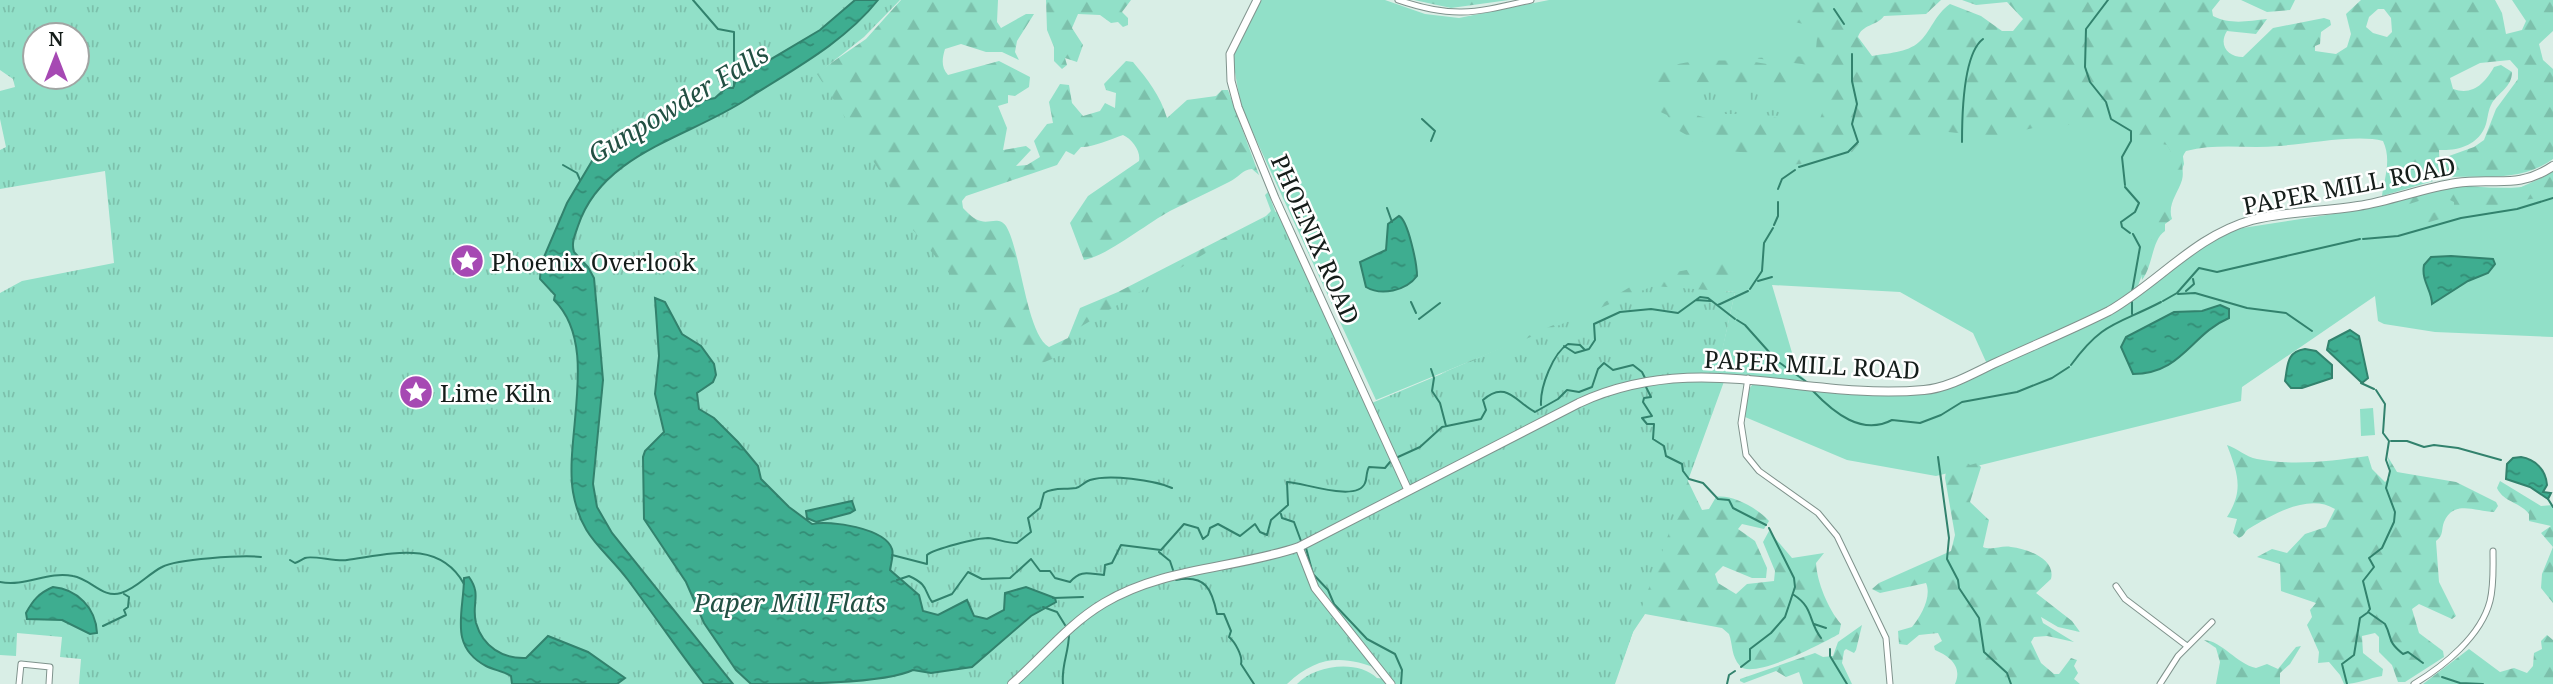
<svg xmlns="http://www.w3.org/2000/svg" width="2553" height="684" font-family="'Noto Serif',serif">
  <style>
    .green { fill: #91e0c8 }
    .forest { fill: url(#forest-firs); fill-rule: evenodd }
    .park { fill: url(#park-tufts); fill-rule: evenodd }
    .water { fill: url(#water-ripples); stroke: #32826d; stroke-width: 2 }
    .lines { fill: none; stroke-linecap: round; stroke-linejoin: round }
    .stream { stroke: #32826d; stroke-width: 2 }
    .minor-casing { stroke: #7f928c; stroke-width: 7 }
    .tertiary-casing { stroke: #7f928c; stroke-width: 9 }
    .secondary-casing { stroke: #7f928c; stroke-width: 10 }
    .minor { stroke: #fff; stroke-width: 5 }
    .tertiary { stroke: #fff; stroke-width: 7 }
    .secondary { stroke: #fff; stroke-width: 8 }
    .labels { text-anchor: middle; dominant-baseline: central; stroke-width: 5; stroke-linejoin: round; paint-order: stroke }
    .street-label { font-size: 24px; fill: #151d1a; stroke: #fff }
    .poi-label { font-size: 24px; fill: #151d1a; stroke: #fff; text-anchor: start }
    .water-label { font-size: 26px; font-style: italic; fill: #225043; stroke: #fff }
  </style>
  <defs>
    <pattern id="forest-firs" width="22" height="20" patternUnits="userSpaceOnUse" patternTransform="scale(1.75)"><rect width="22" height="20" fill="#91e0c8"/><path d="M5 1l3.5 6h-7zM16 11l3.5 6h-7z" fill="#7cc0ab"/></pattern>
    <pattern id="park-tufts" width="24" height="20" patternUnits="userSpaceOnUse" patternTransform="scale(1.75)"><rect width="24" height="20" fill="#91e0c8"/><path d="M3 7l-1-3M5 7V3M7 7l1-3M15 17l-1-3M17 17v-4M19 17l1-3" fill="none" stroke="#7cc0ab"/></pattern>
    <pattern id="water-ripples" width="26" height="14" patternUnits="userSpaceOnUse" patternTransform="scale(1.75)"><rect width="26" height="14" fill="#3ead90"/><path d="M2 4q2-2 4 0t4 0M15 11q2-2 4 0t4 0" fill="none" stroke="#338c75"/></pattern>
  </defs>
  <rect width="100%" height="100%" fill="#d9eee6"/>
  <!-- green -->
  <path class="green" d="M1261,0h124l40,14 34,4 90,-18h317l-25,62 324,-32 19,134 -48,127 -40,23 -109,50 -14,-31 -73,-41 -128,-7 26,88 10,9 -91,-9 18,-81 -82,-6 -277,114 -135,-293 -9,-52z
    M2553,170v167l-118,-5 -51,-8 -6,-3 -3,-25 -133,91 -1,14 -305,75 -89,-16 -102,-43 3,-27 5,-6 166,10 190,-80 86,-65 41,-20 130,-20 96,-24 37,4 23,-2 18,-7z
    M2373,408l2,27 -14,1 -1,-27z"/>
  <!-- forest -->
  <path class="forest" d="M901,0h97l-1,22 4,6 25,-14h8l-17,27 -2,11 4,8 -17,-8h-16l-25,-8 -16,5c-3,10 -4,18 3,26l51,-14 31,16 -1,10 -14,9 -7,-1v8l-10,3 9,22 -4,22 23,-4 5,4 -15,16 11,-1 13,-8 -6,-16 13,-17 6,-1 -4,-21 11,-18 9,1 3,18 11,13 17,-5 5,-8 10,5 1,-15 -10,-3 -2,-6 22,-23 7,1c15,18 27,33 34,56l20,-18 29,-4 6,-6h6l31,85 -7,-6c-9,0 -14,9 -23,13 -19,10 -40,19 -59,29 -24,13 -63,45 -86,49l-14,-37 18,-27 51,-35c2,-10 -7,-22 -16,-26 -11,4 -33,13 -42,12l-7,8 -8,-4 -9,14 -91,31 -4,5 1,7c5,5 11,12 18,13 8,3 18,-5 25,5 15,24 20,108 43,121l19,-9 12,-30 38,-16 148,-76 5,-5 -6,-16 3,-3 96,260 -777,-194 215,-175 64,-44z
    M1046,0h85l-9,12 6,6v7l-5,2 -5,-5 -7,1 -11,-8 -22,-1 -6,14 11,17 -6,17 -12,-4 2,7 -5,4 -8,-8v-14l-7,-17z
    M1414,0h95l-58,8z
    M1799,0h142l-15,14 -42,2c-7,10 -22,8 -26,21l14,19c15,-3 35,-3 47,-14 11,-9 16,-28 31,-38l31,12 21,15h11l10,-12 -16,-17 -31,3 -14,-5h258l-8,10 1,6c18,9 35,5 54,3l-11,15 -29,-3c-9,14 1,26 16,26l30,-29 51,-10 6,2 1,5 -10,7 -1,12 -5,2v5l21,3 11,-7 4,-13 -5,-20 15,-14h134l7,13 4,21 16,-4 4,-9 -14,-21h41v31l-14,13 4,16 10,9v90c-31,22 -66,17 -103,18 -7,-5 -8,-15 -1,-21l25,-9 10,-7 12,-31 22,-30v-10l-8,-9 -30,3 -30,15 3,11c20,7 32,-6 41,-22l7,-2 11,7c0,15 -13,20 -20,31 -4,7 -4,14 -6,21 -7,22 -30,27 -47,26l1,29 -58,17c2,-17 10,-36 1,-55 -25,-7 -77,3 -104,5 -32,3 -62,-3 -93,5 -8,10 -1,18 -4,29 -4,13 -15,25 -10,39l-7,5v7c-13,8 -12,35 -23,49l-1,-9 16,-47v-15l16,-23 2,-27 -8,-14 -25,-5 -17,-16 -9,-3 -83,7 -38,9 -56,-6 -30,8 -38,3 -13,3 -6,7 -52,12 -26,2 -23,-13 -23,-2 -38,-14 -14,-8 -9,-14 -13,-6 -1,-13 33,6 7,12 19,6 62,-3 17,5 28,-1 14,-35 -1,-14 -30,-8 -49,-6 59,-2 4,-7 2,-22 -24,-5 12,-8zM2378,9h6l7,9 1,14 -5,5 -14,-4 -7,-6 3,-10z
    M2241,0h54l-5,10 -23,2z
    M1743,60l70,12 11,3 1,12 -6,3 -34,-7 -134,-1c14,-27 67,-20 92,-22z
    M2553,173v22l-79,14 -65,19 -8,-5 53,-17v-4c-26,-15 -58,14 -81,10l8,-7 69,-18 69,1z
    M1721,257l14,23h-7l1,8 -6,6 -283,80 160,-69 45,-27 62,-12z
    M2227,445c10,3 19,12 30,14 37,7 74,2 111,-3l4,13 13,13 5,-4 -2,-21 9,15 59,10 40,20 2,4 -4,6c-18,0 -40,-13 -50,10 -3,8 0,13 -8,19l3,41 17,34 -4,3 -33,-15 -7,5 7,24 24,18 1,6 -39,25h-7l-6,-17 -13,-13v-15l-4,-4 -13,3 1,17 20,16 -1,7c-13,2 -24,8 -38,8l-4,-9 -11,-13 -11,1 1,-11 -12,-27 5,-8 -2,-7 6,-7 -35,-12 -1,-27 -23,-7 15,-8 15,4 18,-19 21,-7 9,-18c-26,-16 -61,5 -85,19 -6,3 -5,8 -11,10l-6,-5 4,-14 -10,-2c17,-27 11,-43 0,-72z
    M1960,457l10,8 7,-2 4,4 -11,35 19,18 -6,27c9,4 18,-2 28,0 17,2 45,12 40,32l-15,14 36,28 8,11 -22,-5 -17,-10 2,6 31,19 -27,-6 -13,1 -3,5 10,21 13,11h5l12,-16 6,2 -3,6 4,7 -4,6 6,5h-125c8,-18 -6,-28 -20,-34l-1,-4 8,-5 -4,-8 -19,2 -12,10 -8,-1 -1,-13 14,-4c9,-11 20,-30 14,-44l-46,10 -8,-4 7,-6 72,-32 4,-16 -10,-57 1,-7 15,-5z
    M1687,479l15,31 7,-1 7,-12c16,-3 43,12 53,24l-5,8 -22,-5 -4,5 17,12 12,27 -1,10h-14l-29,-12 -8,8 3,9 18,11 11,-10 27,-3 1,-10 -12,-29 6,-11 23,27 32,-5 -8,10c1,19 12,46 25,61l-2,10c-16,9 -86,46 -99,32 -9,-10 -7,-21 -11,-32l-7,-6 -77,-14 -12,18 -18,52h-209z
    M2500,481l41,25 12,-1v98l-12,-15 1,-14 11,-27 -12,-14 10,-7 -22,-5v-7c-9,-12 -26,-12 -32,-26z
    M1862,625l-6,25 -2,3 -8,-4 -2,2 -2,12 10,21h-49l-4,-12 -13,5 -10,-6 -32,12 -4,-2v-2l75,-26 8,4 10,-1 5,-14z
    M2547,635l6,5v44h-130l46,-35 31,23 14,-4 13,5 6,-7 1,-13 8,-4 -1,-8z
    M2204,640c18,1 33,24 52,28l11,-4 11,5 18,-22 5,-1 -11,18 -10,9v11h-64l4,-22 -4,-14z"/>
  <!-- park -->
  <path class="park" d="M0,0h900l-36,37 -47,37 73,113 6,23 134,158 39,-16 6,-22 202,-119 90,194 286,-119 82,6 -18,83 9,1 -112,308 -76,-5 -4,5h-237c17,-19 61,-25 80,-6l9,1 -5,-9c-38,-15 -63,-15 -94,14h-1208l2,-25 -21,-2 2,-20 -45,-4 -1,23 -16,-1v-362l22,-12 92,-18 -9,-92 -105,18v-39l6,-3 -6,-28v-28l15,-4 -2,-8 -13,-9zM35,35h42v42h-42z
    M1694,87h46v27h-45z
    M1749,87l37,1 -1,28 -36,-1z"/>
  <!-- water -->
  <path class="water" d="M855,0h23c-34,43 -86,70 -131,99 -57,38 -145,54 -169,127 -3,9 -7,17 -4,26l14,15 6,11 4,44 5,58 -10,104 4,23 15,26 121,151h-29c-26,-34 -50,-69 -76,-104 -25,-33 -47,-42 -55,-88 -9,-56 27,-147 -19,-192l1,-5 -15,-16 1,-15 26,-61 25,-42 37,-27 71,-33 15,-3 11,-10h7l3,-8 84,-50z
    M1399,216c9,4 18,48 18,60 -11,15 -36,20 -51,11l-6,-25 26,-12 2,-26z
    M2451,256l42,3 2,5 -7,9 -20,8 -36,23c0,-14 -11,-23 -8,-39l7,-8z
    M655,298l10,4 17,32 19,12 13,18 2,11 -3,7 -16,11 2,16 15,9 24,24 20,24 3,13 28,28 23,17c18,-4 73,4 80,25 2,6 -1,14 -2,21l29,25 4,16 15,4 29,-15 7,16 13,3 17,-9 1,-17 21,-6 29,11 1,4 -25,14 -59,51 -41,6 -18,-3c-29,14 -122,14 -162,14l-15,-14 -32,-47 -18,-41 -42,-63 -1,-62 2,-6 19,-19 -9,-38 4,-38z
    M2220,305l9,4v9c-38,16 -47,56 -96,56l-12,-27 5,-10 48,-25 28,-1z
    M2350,330l9,6 9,42 -6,5 -35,-33 2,-9z
    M2305,349l11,2 16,14v13l-30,10h-11l-6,-7c3,-16 1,-29 20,-32z
    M2521,457c14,2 25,13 26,28l-4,7 8,1 -3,6 -18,-12 -24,-8 1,-15 6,-6z
    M852,501l3,9 -5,3 -34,9 -9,-4 -1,-7z
    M469,577c13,18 2,27 7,46 7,24 27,36 50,35l22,-22 40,16 37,26 -8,6h-105l-1,-8c-8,-5 -17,-6 -25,-10 -38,-20 -22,-54 -22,-88z
    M53,587c24,2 43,21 44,46l-7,1 -28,-14 -35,-1 -1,-6c7,-13 13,-20 27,-26z"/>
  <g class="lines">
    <!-- stream -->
    <path class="stream" d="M693,0l25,29 16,3v54
      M2108,0l-22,29 -1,38 5,15 16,20 5,17 20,12v10l-9,16 3,28
      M1834,9l10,15
      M1422,119l13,12 -4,10
      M1962,142c0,-23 1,-88 21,-103
      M563,165l14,8 3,7
      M1799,167l49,-15 10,-10 -6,-18 5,-20 -5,-23v-27
      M2125,187l14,16 -4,9 -14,10 1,5 8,6
      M1778,189l4,-10 13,-9
      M1387,208l5,14
      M1774,225l4,-9v-14
      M2363,239l35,-3 63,-18 56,-9 36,-11
      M1758,281l14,-4
      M1750,289l12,-18 2,-28 9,-15
      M2186,291l8,-7 -1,-5
      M2132,292l8,-45 -7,-13
      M2178,294l17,-1 52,15 39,5 26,18
      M1696,300l15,1
      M2163,301l14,-8 22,-25 18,4 143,-33
      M1411,302l5,11
      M2132,302v12
      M1718,305l30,-14
      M1419,319l21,-16
      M1737,320l8,5 33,37
      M1564,346l11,7 14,-4 6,-9 -1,-16 26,-12 31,-3 27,4 22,-16 8,1 27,21
      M1780,363l28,20
      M2071,365c32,-44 46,-40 90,-63
      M1431,369l3,9 -2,13 8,12 6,23
      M2361,383l13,6
      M1645,385l6,12 -7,1 -1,4 9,14 -10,2 5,6h7l-1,15 11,7 2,10 16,8 1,7 6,8 14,4 15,16 11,1 4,8 33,17
      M1813,391c21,22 49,45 79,29l28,3 21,-8 21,-13 55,-10 35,-14 17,-11
      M1541,405c-1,-18 12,-52 27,-61l12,1 5,5
      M2391,441h16l17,6 10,-2 24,3 43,12
      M1398,457l22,-10 22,-20 39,-8 5,-9 -3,-10c23,-21 34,3 52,12l23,-13 9,-9 12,2 13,-5 6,-18 6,-6 9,7 20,-5 9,7 3,6
      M1938,457l11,81 -2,21 11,21 1,8 20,30 5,34 23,21 4,11
      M2548,499l5,8
      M1281,514l1,4 12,4 7,19
      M1306,548l7,26 15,16 6,14 33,35 28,15 7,16 -1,14
      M1159,552l11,9 3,9
      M892,555l35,9v-9c7,-6 50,-17 61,-17 10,1 18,5 29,5l14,-11 -3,-14 12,-10 4,-15c10,-6 20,-3 32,-5 5,-1 8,-6 14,-8 19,-6 64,0 82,8
      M290,560l5,3c3,-1 6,-3 10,-5 7,-3 32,4 42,2 43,-6 92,-21 117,24
      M897,580l12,-4c20,9 15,15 23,26l20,-8 16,-22 14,7 28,-1 21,-19 9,12h10l5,7 15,4c11,-13 19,-8 34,-7l1,-10 7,-2 9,-18 40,5 23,-26 14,4 5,11 5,-4 2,-7 8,-4 22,12 15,-12 5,8 7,3 4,-15 17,-15 -1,-23c15,0 70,21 78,1 2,-4 1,-11 4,-16l16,1 5,-6
      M1176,580c30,-6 36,10 41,34h7l7,17 -2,6c6,5 14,19 12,27l13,20
      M0,582c26,5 47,-11 73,-6 18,3 30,23 48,17 15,-4 27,-19 41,-26 15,-8 80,-12 99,-10
      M1794,595c20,13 14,26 27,43
      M1053,598l30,-1
      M1043,607l14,5 8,13
      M2368,612l2,-3 -7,-28 11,-14 -5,-9 13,-10 12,-26 1,-10 -9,-24 4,-17 -4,-11 3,-19 -6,-8 2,-29 -9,-14
      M2368,612l17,12c8,15 1,16 18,30l5,-2 15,11
      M1814,624l12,4
      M103,626l23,-11 -2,-5 4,-3 1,-10 -5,-3
      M1830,649v7l17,28
      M1741,667l9,-7v-11l21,-16 14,-16 10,-30 -1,-9 -25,-50
      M2442,677l18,6 23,1
      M1063,684c-2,-18 6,-32 6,-50
      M1727,684l2,-9 6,-4
      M2347,684l-5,-20 12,-9 6,-37 7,-5"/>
    <!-- minor casing -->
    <g class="minor-casing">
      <path id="minor" d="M1398,0c56,19 76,13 133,0
        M1748,378l-7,45 5,32 13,16 59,42 19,23 49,102 4,46
        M2116,586l9,13 62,47
        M19,684l2,-20 29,3 -1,17
        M2160,684l18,-28 34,-34
        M2414,684c30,-18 67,-48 76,-83 4,-16 3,-33 3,-50"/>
    </g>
    <!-- tertiary casing -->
    <g class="tertiary-casing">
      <path id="tertiary" d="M1257,0l-27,54 1,27 7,26 37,91 133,292
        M1299,547l16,41 76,96"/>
    </g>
    <!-- secondary casing -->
    <g class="secondary-casing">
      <path id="secondary" d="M1012,684c31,-27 55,-59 92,-81 60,-36 131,-34 195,-56l280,-144c119,-55 224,-2 345,-13 24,-2 48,-16 69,-26 39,-18 78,-34 116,-53 50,-29 86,-75 143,-91 34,-9 71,-8 106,-14 33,-5 65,-18 98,-23 39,-6 61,7 97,-17"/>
    </g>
    <!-- minor -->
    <use href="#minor" class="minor"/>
    <!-- tertiary -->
    <use href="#tertiary" class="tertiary"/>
    <!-- secondary -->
    <use href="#secondary" class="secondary"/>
  </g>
  <!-- icons -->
  <defs>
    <g id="sight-disc" transform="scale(1.75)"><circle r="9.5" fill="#a649b3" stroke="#fff"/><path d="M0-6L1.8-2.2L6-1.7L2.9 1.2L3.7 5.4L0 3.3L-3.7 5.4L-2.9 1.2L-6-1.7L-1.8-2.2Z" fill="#fff"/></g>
  </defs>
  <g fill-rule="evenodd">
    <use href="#sight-disc" x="467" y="261"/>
    <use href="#sight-disc" x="416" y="392"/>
  </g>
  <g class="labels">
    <!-- street labels -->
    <g class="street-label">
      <text transform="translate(2349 185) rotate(-11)">PAPER MILL ROAD</text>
      <text transform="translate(1316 239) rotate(66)">PHOENIX ROAD</text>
      <text transform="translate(1812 364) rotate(3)">PAPER MILL ROAD</text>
    </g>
    <!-- poi labels -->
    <g class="poi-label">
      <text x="491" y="261">Phoenix Overlook</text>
      <text x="440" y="392">Lime Kiln</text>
    </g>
    <!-- water labels -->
    <g class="water-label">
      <text transform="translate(678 103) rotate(-31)">Gunpowder Falls</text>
      <text x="790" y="602">Paper Mill Flats</text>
    </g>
  </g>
  <!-- north arrow -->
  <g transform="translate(56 56)"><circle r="33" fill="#ffffff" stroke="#a1a5a3" stroke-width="2"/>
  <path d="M0-5L12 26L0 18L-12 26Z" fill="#a649b3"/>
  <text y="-10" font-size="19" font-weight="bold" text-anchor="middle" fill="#151d1a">N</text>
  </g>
</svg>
